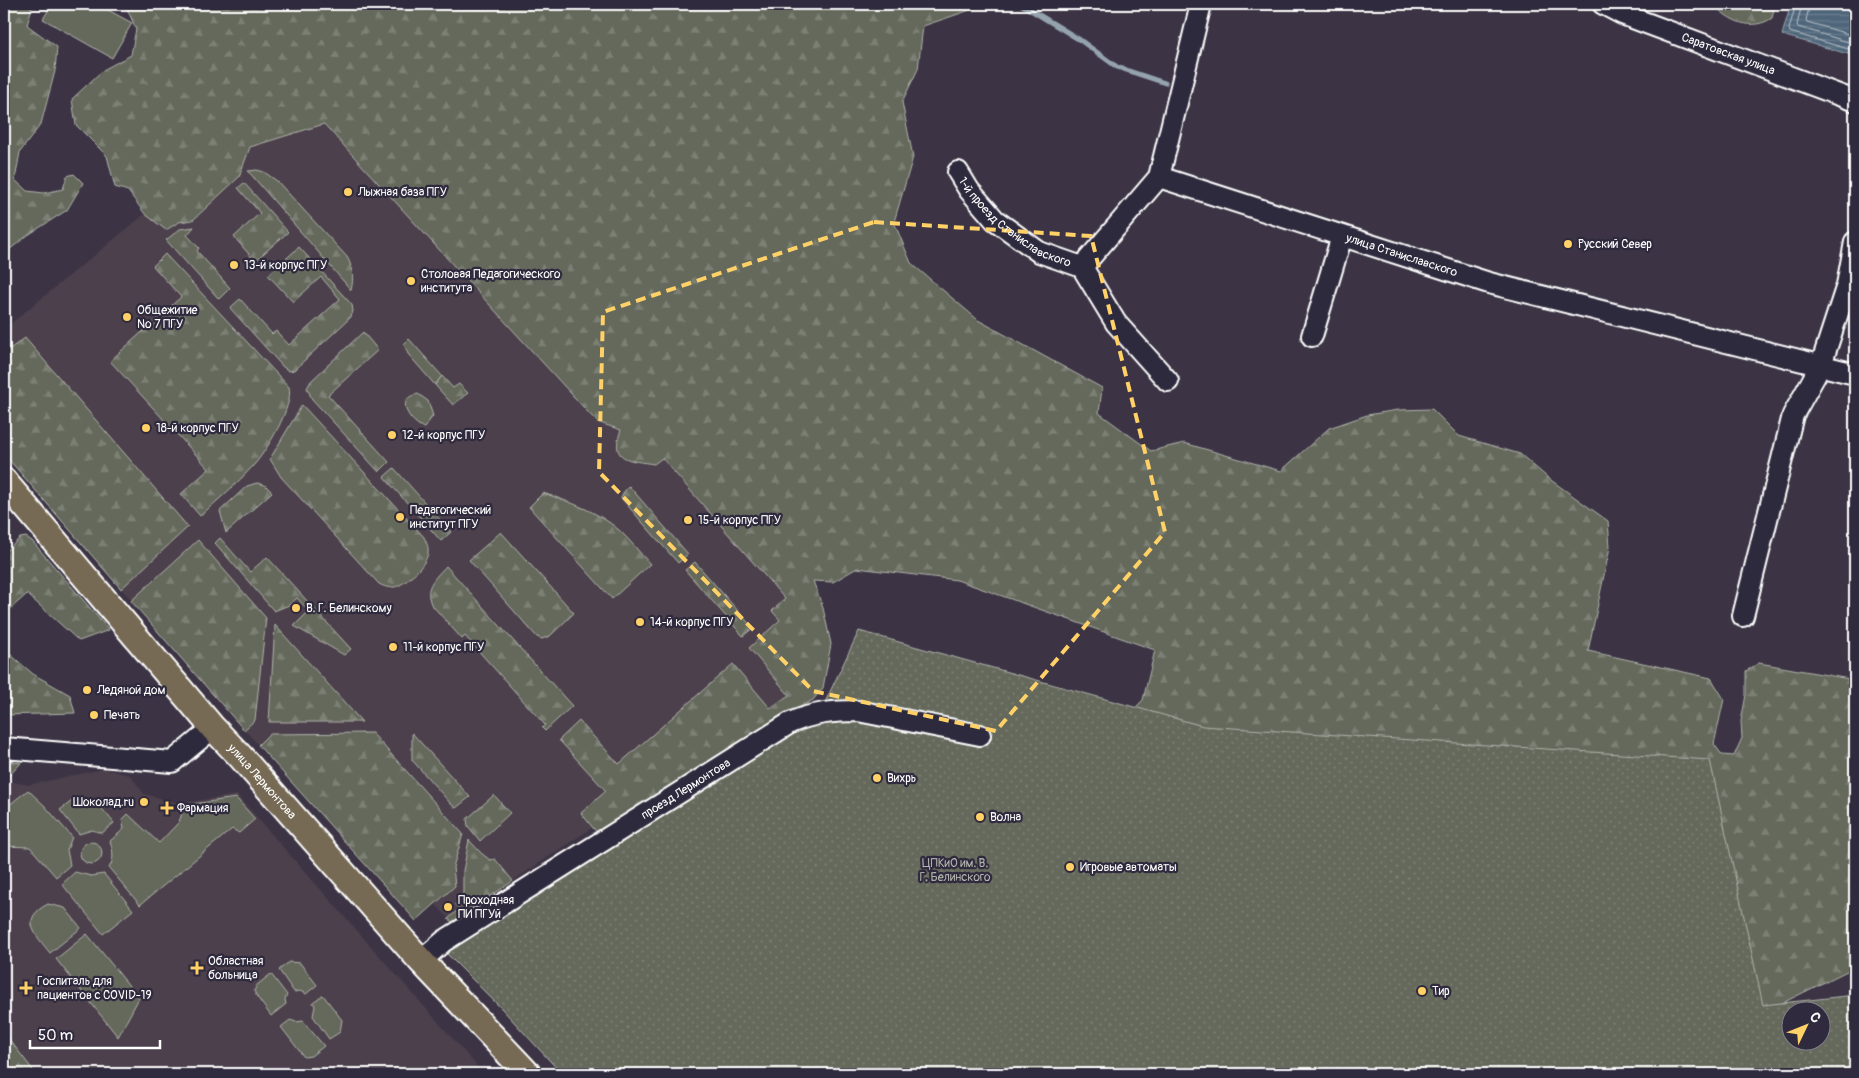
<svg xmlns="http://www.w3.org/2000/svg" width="1859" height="1078" font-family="Pangolin,sans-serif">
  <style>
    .built { fill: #4c414c }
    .grass { fill: #65695b; stroke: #b2b4ad }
    .forest { fill: url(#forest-firs); stroke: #b2b4ad }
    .park { fill: url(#park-dots); stroke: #b2b4ad; fill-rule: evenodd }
    .water { fill: url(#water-rules); stroke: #95a3af }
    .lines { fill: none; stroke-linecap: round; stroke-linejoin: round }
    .shore { stroke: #b9c2ca; stroke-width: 1 }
    .stream { stroke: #95a3af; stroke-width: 5 }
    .minor-casing { stroke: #fff; stroke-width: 24 }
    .major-casing { stroke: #fff; stroke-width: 29 }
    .minor { stroke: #2f2a3d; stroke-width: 20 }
    .major { stroke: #776a54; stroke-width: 25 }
    .marked { fill: none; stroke: #ffd166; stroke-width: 4; stroke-dasharray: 10 6; stroke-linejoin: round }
    .poi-dot { fill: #ffd166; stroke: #2f2a3d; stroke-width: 2 }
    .labels { text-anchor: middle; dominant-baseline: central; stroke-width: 4.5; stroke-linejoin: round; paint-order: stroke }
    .street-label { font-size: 12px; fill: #fff; stroke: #2f2a3d }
    .poi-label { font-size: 12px; fill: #fff; stroke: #2f2a3d; text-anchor: start }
    .park-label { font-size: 12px; fill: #b2b4ad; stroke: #2f2a3d }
  </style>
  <defs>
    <pattern id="forest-firs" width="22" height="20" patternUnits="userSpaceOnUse" patternTransform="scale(1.25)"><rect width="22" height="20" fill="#65695b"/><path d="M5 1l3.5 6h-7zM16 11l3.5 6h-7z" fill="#7c8074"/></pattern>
    <pattern id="park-dots" width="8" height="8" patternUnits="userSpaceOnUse" patternTransform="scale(1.25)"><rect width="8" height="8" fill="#65695b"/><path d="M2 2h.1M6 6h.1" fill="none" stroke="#7c8074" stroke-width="1.8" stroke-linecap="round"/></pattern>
    <pattern id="water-rules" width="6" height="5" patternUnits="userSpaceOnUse" patternTransform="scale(1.25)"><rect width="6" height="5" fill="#4f667a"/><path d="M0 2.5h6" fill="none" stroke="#697d8e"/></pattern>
  </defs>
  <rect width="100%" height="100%" fill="#3c3444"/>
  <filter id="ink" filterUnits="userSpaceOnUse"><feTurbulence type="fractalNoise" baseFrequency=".02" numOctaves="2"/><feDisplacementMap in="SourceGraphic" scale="10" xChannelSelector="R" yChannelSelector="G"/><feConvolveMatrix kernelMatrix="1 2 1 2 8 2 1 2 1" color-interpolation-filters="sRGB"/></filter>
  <g filter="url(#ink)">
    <!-- built -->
    <path class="built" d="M324,124l273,298 77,26 130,133 3,102 -355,239 -17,-18 -19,17 -191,-213 -221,-254v-125l141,-115 -17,-23 122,-44z
      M104,769l26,6 14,19 36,9 57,-8 247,279h-480v-294l24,5z"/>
    <!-- grass -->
    <path class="grass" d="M52,4h45l35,19 -20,35 -69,-39z
      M409,339l33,37 -7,9 -27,-31 -4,-10z
      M28,790l17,16 27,31 -5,13 3,15 -14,12 -26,-30 -26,-1v-37z
      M80,798c16,1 24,13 34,25l-12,10 -10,-3 -13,4 -19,-24 12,-9z
      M236,798l19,21 -16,14 -7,-4 -92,76 -31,-37c6,-10 4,-17 1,-27l14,-12 -2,-9 6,-6 31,29 20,-21 6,-17z
      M80 853a11 11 0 1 1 22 0a11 11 0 1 1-22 0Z
      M75,872l16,4 13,-2 29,36 -30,24 -41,-50z
      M48,904l17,4 16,20 -31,25c-15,-19 -31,-34 -2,-49z
      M87,934l52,64 -21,39 -62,-78z
      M289,962l11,1 17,22 -11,9 -6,-3 -6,1 -15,-22z
      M271,974l16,21 -2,4 1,5 -15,12 -14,-19 -3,-6 3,-6z
      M323,995l19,25 -2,12 -11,7 -16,-23 2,-10 -2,-4z
      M290,1020l6,2 7,-1 21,25 -13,10 -7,1 -23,-30z"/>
    <!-- forest -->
    <path class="forest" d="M4,4h29l-6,21 30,22 -2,24 -14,53 -21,28 -5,28 12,11 17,2 19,-4 4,-13 7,-2 9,9 -16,27 -39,25 -24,19z
      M125,4h858l-1,2 -59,20 -5,43 -16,33 11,55 -19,65 17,41 67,57 124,68 -3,25 52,38 33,-8 97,28 48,-43 38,-13 31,-5 34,-1 27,27 61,18 28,24 60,43 2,26 -22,104 123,27 13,21 -10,45 8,11 12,1 8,-18 -1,-17 5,-26v-24l13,-8 96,17v287l-109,54 -660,-263 57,-58 12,-50 -198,-70 -100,-12 -24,14 -20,-1 10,27 8,36 -8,44 -10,12 -74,42 -141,92 -17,-21 25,-22 -47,-51 20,-19 40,43 114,-100 37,44 19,-13 -40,-47 31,-28 -8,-9 13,-12 -123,-141 -8,6c-25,-4 -45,-3 -33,-34l-24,-8 -273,-298 -74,23 -11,30 -46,43 -14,2 -13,8 -21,-16 -17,-23 -13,-4 -8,-31 -31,-31 -4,-26 31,-29 28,-15 5,-26z
      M1713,4h62l-3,14c-21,14 -43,3 -59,-14z
      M257,170l7,2 13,9 70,76c6,10 7,22 4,33l-103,-119z
      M244,183l44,49 -33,29 -21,-24 26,-24 -22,-25z
      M194,227l-7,8 12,13 -2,3 33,37 -11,11 -53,-59 14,-11z
      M299,247l53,58 1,6 -2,6 -57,53 -5,1 -6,-4 -53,-59 10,-9 32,35 4,-3 13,14 51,-46 -19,-22 -28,25 -25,-27z
      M165,254l124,133c5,19 -23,65 -36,79 -16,18 -35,34 -53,50l-19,-22 28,-25 -99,-108 71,-64 -28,-31z
      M363,332l15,18 -50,45 61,67 -10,10 -67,-73 -5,-11 4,-7z
      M25,338l163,189 -67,62 -117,-135v-101z
      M442,376l11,12 6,-4 9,9 -15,12 -18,-20z
      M418,394l10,7 5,15 -9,12c-15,-6 -30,-30 -6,-34z
      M302,405l122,132c2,5 5,10 4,15 0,11 -23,34 -34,35 -6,1 -9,0 -15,-3l-98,-107 -11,-18z
      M394,468l57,64 -10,9 -57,-64z
      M257,483l8,2 7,7 -46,41 -6,-22 27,-25z
      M629,486l59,68 -10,9 -57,-65 2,-5z
      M543,493c27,9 54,18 76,37 11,10 21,23 31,34l-38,35 -83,-92z
      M501,532l73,81 -24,23 -8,3 -5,-2 -68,-77z
      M26,537l6,4 77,89 -30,11 -52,-47 -18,16 -5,-4v-53l16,-15z
      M220,538l30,34 17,-15 84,92 -7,6 -50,-29 15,-15 -12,-13 -8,7 -15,6 -59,-68z
      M198,540l68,78 -11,102 -11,10 -113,-129z
      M695,562l58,66 -10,8 -58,-66z
      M446,566l126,140 -27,25 -3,-3 3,-3 -80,-89 -3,3 -31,-35c-7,-17 3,-25 15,-38z
      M275,625l87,97h-93z
      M4,649l29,25 37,21 5,18 -71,2z
      M372,733l91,101 -10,33 2,19 -39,35 -158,-176 11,-11z
      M412,733l58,64 -14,11 -5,-4 -39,-44z
      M4,761l17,2 -17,18z
      M494,795l16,18 -30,28 -12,-15 -1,-7z
      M469,840l12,13 9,7 5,-1 18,22 -61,41 -4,-3 11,-10 -4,-4 8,-12v-22z
      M4,1035l5,4 27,35h-32z"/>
    <!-- park -->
    <path class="park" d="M859,631l344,95 507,34 53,245 92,-10v79h-1293l-59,-64 -57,-57 206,-138 165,-96zM1792,1010h30v30h-30z"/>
    <!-- water -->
    <path class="water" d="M1791,4h64v52l-73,-21z"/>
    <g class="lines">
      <!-- shore -->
      <path class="shore" d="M1796,4l-7,25 1,3 65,19
        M1802,4l-5,21 1,2 57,17
        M1810,4l-4,16 1,2 48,14"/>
      <!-- stream -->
      <path class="stream" d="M1021,4l59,36 37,27 48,16"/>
      <!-- minor casing -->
      <g class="minor-casing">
        <g id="minor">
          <path id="s1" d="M1603,4l19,10 233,87"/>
          <path id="s2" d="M958,172l11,18 26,30 44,32 43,15 34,56 52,58"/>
          <path id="s3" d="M1159,177l330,106 366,91"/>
          <path d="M1082,267l77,-90 42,-173"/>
          <path d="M1312,336l30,-100"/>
          <path d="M1743,616l50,-201 28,-50 26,-80 8,-43"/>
          <path d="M4,748l168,14 41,-34"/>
          <path id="s4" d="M421,961l23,-20 346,-218c22,-10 44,-12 68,-12l122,24"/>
        </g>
      </g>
      <!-- major casing -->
      <g class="major-casing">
        <g id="major">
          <path id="s5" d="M4,481l209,247 27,28 181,205 107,113"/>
        </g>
      </g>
      <!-- minor -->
      <use href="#minor" class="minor"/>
      <!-- major -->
      <use href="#major" class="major"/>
    </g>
  </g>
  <!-- marked area -->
  <path class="marked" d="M874,222l217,14 74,296 -169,199 -183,-40 -214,-219 4,-160z"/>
  <!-- markers -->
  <g class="poi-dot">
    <circle cx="348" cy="192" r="5"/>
    <circle cx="1568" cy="244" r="5"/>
    <circle cx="234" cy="265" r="5"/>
    <circle cx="411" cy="281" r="5"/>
    <circle cx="127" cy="317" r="5"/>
    <circle cx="146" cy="428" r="5"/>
    <circle cx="392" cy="435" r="5"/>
    <circle cx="400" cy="517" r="5"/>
    <circle cx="688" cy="520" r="5"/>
    <circle cx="296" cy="608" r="5"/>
    <circle cx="640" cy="622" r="5"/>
    <circle cx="393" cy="647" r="5"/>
    <circle cx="87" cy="690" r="5"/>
    <circle cx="94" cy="715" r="5"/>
    <circle cx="877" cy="778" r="5"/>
    <circle cx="144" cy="802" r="5"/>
    <path d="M164.5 800.5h5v5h5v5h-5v5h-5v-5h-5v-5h5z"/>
    <circle cx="980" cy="817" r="5"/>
    <circle cx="1070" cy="867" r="5"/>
    <circle cx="448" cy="907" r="5"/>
    <path d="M194.5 960.5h5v5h5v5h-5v5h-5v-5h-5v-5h5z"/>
    <path d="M23.5 980.5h5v5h5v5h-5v5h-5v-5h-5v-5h5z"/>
    <circle cx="1422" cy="991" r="5"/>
  </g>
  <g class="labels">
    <!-- street labels -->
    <g class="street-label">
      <text stroke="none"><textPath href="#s1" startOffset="135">Саратовская улица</textPath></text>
      <text stroke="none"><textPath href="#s2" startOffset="78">1-й проезд Станиславского</textPath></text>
      <text stroke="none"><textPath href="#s3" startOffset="255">улица Станиславского</textPath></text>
      <text stroke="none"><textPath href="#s5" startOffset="396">улица Лермонтова</textPath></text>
      <text stroke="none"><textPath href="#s4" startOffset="316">проезд Лермонтова</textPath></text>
    </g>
    <!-- poi labels -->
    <g class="poi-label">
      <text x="358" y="192">Лыжная база ПГУ</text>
      <text x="1578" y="244">Русский Север</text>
      <text x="244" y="265">13-й корпус ПГУ</text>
      <text x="421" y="274">Столовая Педагогического<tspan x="421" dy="14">института</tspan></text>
      <text x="137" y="310">Общежитие<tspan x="137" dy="14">№ 7 ПГУ</tspan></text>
      <text x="156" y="428">18-й корпус ПГУ</text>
      <text x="402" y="435">12-й корпус ПГУ</text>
      <text x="410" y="510">Педагогический<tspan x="410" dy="14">институт ПГУ</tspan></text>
      <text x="698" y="520">15-й корпус ПГУ</text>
      <text x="306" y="608">В. Г. Белинскому</text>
      <text x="650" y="622">14-й корпус ПГУ</text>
      <text x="403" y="647">11-й корпус ПГУ</text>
      <text x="97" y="690">Ледяной дом</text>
      <text x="104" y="715">Печать</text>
      <text x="887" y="778">Вихрь</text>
      <text x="134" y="802" text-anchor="end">Шоколад.ru</text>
      <text x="177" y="808">Фармация</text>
      <text x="990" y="817">Волна</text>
      <text x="1080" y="867">Игровые автоматы</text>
      <text x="458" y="900">Проходная<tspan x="458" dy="14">ПИ ПГУй</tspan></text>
      <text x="208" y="961">Областная<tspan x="208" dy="14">больница</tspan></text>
      <text x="37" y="981">Госпиталь для<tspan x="37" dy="14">пациентов с COVID-19</tspan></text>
      <text x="1432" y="991">Тир</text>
    </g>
    <!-- park labels -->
    <g class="park-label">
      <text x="955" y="863">ЦПКиО им. В.<tspan x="955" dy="14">Г. Белинского</tspan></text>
    </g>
  </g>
  <!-- margin -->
  <rect width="1859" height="1078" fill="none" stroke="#2f2a3d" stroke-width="20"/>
  <rect x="10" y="10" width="1839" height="1058" fill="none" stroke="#fff" stroke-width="2" filter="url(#ink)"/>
  <!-- north arrow -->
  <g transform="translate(1806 1026) rotate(47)"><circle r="24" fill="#2f2a3d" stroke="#827f8b"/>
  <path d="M0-4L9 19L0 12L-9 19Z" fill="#ffd166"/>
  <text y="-8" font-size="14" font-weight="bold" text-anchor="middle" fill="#ffffff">С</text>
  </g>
  <!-- scale -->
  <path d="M30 1040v8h130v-8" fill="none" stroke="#ffffff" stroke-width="2.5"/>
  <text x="38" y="1040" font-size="15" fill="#ffffff" stroke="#2f2a3d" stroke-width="4" paint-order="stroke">50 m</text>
</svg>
